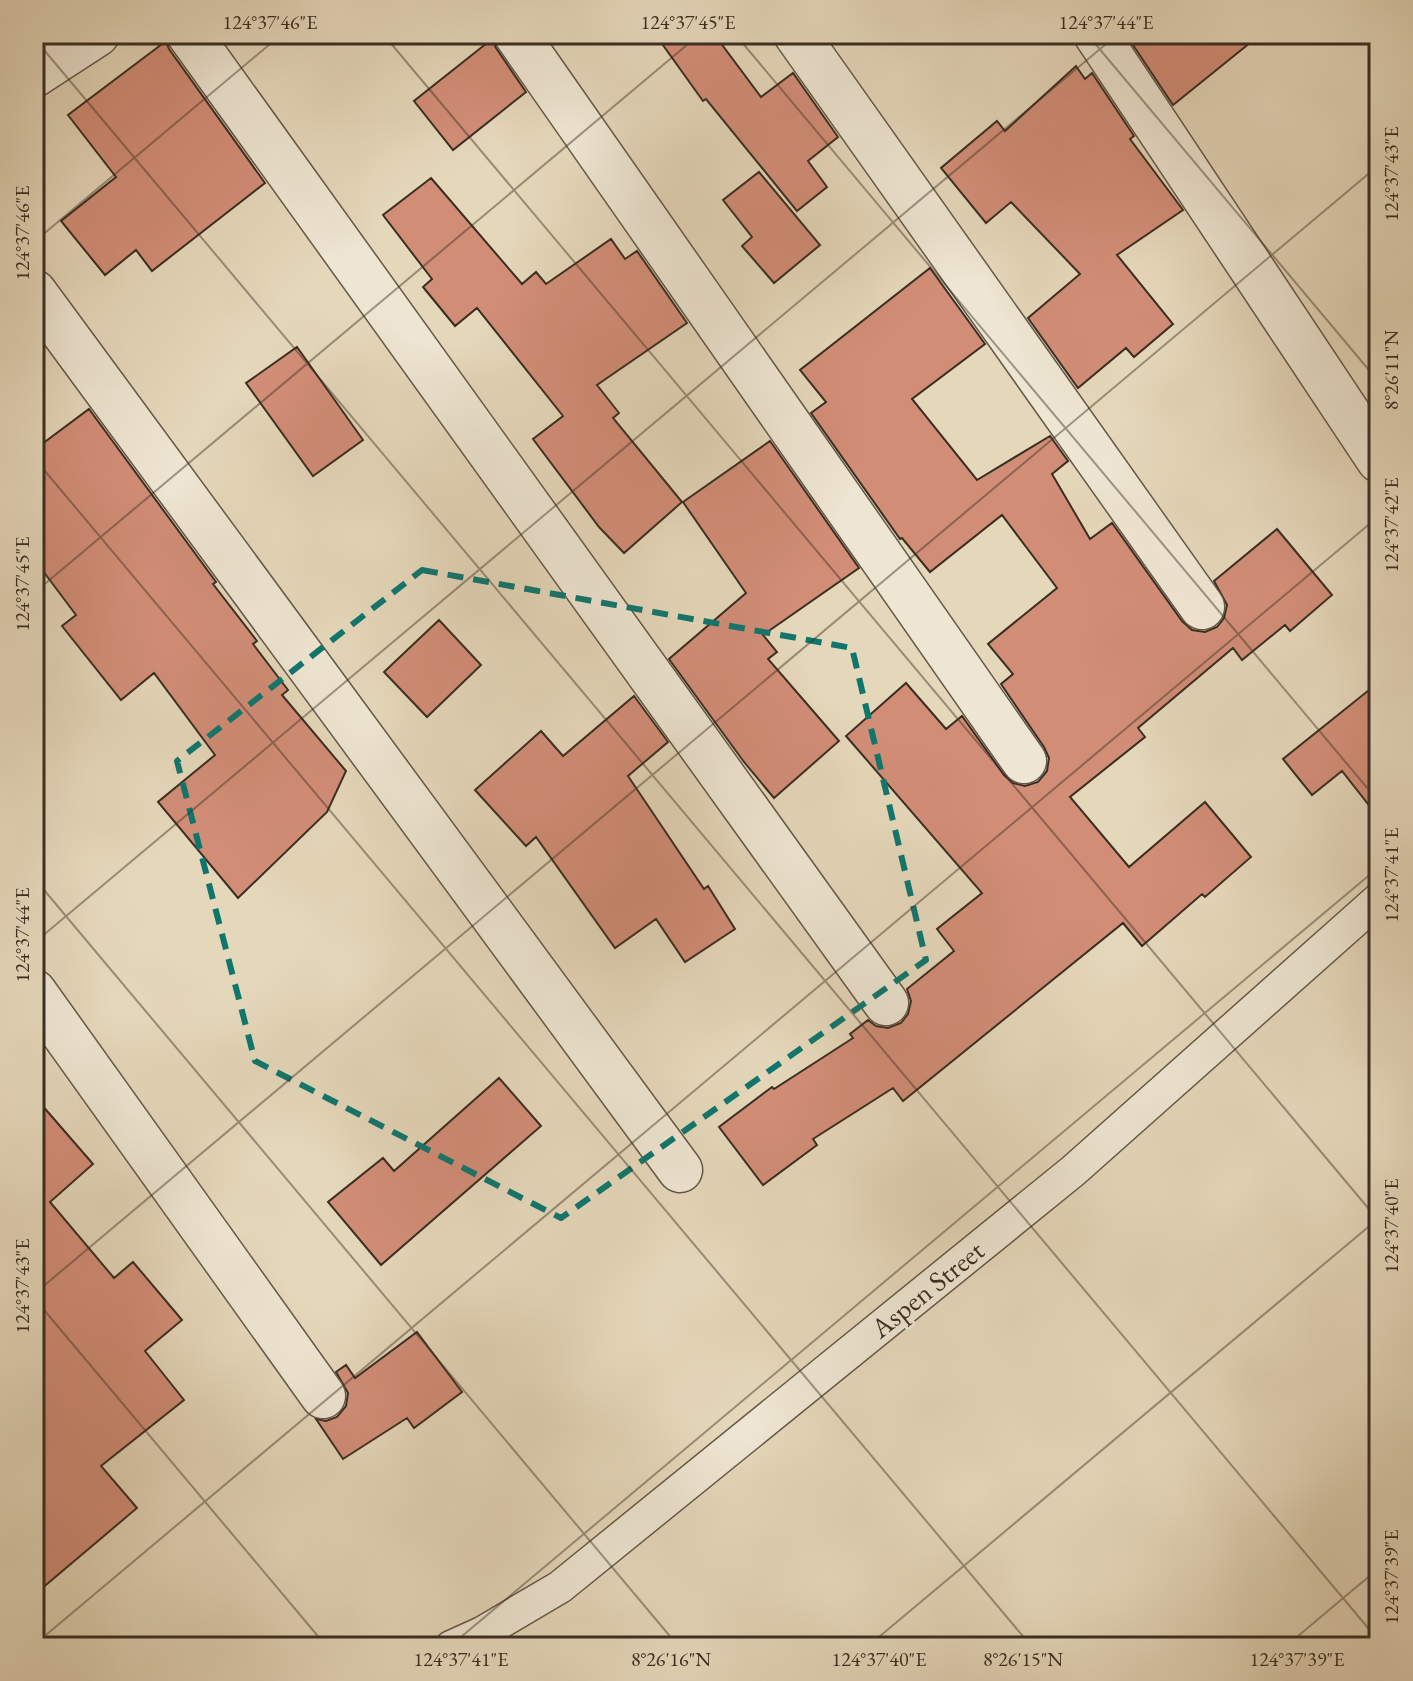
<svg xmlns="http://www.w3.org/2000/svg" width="1413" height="1681" font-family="'EB Garamond',serif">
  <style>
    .building { fill: #d28d77; stroke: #3a2e23; stroke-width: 2 }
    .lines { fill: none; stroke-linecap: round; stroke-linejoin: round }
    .service-casing { stroke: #655849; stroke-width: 35 }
    .minor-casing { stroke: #655849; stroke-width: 47 }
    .service { stroke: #eee5d2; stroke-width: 32 }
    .minor { stroke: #eee5d2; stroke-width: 44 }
    .marked { fill: none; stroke: #0f766e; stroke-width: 6; stroke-dasharray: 16 10; stroke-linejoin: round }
    .ticks { fill: none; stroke: #3a2e23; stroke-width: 2; stroke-opacity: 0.45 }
    .labels { text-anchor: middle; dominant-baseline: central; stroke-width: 6; stroke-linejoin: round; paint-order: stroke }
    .street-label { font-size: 28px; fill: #3a2e23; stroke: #eee5d2 }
    .neatline { fill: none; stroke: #3a2e23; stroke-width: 3 }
    .ticks-label { font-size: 20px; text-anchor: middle; fill: #3a2e23 }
  </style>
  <rect width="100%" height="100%" fill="#e5d7ba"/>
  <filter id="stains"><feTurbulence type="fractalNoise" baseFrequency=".0025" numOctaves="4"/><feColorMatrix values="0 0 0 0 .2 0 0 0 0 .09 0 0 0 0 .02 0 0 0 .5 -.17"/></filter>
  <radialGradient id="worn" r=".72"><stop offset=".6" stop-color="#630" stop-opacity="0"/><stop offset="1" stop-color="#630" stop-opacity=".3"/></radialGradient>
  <!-- building -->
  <path class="building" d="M655,34h59l47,63 32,-24 45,64 -30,24 19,26 -30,24 -91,-112 -3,2z
    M1141,34h120l-88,71 -42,-63z
    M492,39l4,9 30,44 -73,58 -39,-49z
    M166,41l3,8 96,134 -113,88 -16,-21 -31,25 -44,-54 55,-44 -48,-62z
    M1076,66l9,13 7,-6 42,63 -4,3 53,71 -66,45 56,69 -39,33 -8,-9 -48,40 -50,-70 52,-44 -69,-72 -25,21 -45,-55 56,-47 8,10z
    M759,172l61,73 -46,38 -32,-37 10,-9 -29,-37z
    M431,178l91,106 14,-12 10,12 65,-45 14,20 12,-8 50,72 -90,62 22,28 -6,5 69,84 -58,51 -25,-26 -66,-88 30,-23 -86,-108 -22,18 -32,-39 9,-8 -49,-64z
    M930,268l55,76 -73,55 65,81 73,-44 18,25 -16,13 38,65 22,-16 70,98 10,9 13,2 12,-5 7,-9 3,-13 -13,-24 63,-52 55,66 -42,36 -5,-6 -43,35 -9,-12 -95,80 7,9 -75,60 59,70 76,-65 46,55 -46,40 -3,-3 -60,52 -19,-23 -220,178 -10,-13 -80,51 4,6 -54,40 -44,-58 53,-40 2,2 79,-51 -3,-4 18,-14 8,6 12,2 13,-5 7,-9 3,-13 -4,-12 47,-38 -17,-22 45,-36 -136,-157 60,-53 40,46 16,-13 42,59 9,8 12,3 13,-4 9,-11 2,-13 -5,-11 -43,-63 12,-10 -25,-30 69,-56 -55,-73 -72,57 -28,-34 -2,1 -89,-126 15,-11 -26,-32z
    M297,347l66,93 -50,36 -67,-93z
    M89,409l127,173 -3,2 44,57 -4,3 35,46 -6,5 64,76 -19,41 -89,86 -80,-96 57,-47 -61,-82 -33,27 -59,-74 14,-11 -42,-56v-109z
    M770,441l89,127 -96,67 14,17 -9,7 71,82 -65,57 -30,-36 -75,-103 77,-66 -63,-91z
    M439,620l42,45 -54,52 -43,-45z
    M1379,682v136l-37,-47 -30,24 -29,-36z
    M634,696l34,46 -40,34 76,113 4,-3 27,43 -50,33 -29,-43 -41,29 -79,-111 -10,9 -51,-56 66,-59 22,25z
    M499,1078l42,48 -160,139 -53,-63 55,-44 11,13z
    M34,1096l59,68 -43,38 64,76 19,-16 49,58 -37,31 39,49 -83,66 36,42 -103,87z
    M417,1332l45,60 -48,36 -7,-10 -64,41 -27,-40 10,2 11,-4 9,-11 2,-13 -12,-21 10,-7 9,13z"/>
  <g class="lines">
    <!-- service casing -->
    <g class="service-casing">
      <path id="service" d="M451,1647l31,-14 78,-46 513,-416 306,-272"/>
    </g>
    <!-- minor casing -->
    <g class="minor-casing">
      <path id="minor" d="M189,34l697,969
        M516,34l508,727
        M796,34l406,573
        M1096,34l283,426
        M34,75l63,-41
        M34,292l646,878
        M34,992l289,404"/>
    </g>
    <!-- service -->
    <use href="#service" class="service"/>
    <!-- minor -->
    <use href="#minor" class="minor"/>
  </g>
  <!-- marked area -->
  <path class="marked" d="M422,570l430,78 74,312 -365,258 -306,-157 -78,-300z"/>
  <!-- ticks -->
  <path class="ticks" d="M383,34l996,1187M735,34l644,768M1087,34l292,348M34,38l1345,1603M34,242l248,-208M34,458l998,1189M34,593l666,-559M34,878l645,769M34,943l1084,-909M34,1294l1345,-1129M34,1298l293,349M34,1645l1345,-1129M449,1647l930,-780M867,1647l512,-429M1285,1647l94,-79"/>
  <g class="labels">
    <!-- street labels -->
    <g class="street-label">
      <text transform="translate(927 1289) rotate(-39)">Aspen Street</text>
    </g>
  </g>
  <!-- margin -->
  <rect width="1413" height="1681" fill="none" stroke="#e5d7ba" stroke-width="88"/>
  <rect x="44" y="44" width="1325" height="1593" class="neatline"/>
  <g class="ticks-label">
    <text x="270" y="29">124°37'46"E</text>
    <text x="688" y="29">124°37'45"E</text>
    <text x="1106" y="29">124°37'44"E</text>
    <text transform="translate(1391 174) rotate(-90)" y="7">124°37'43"E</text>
    <text transform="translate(22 233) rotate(-90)" y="7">124°37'46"E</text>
    <text transform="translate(1391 370) rotate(-90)" y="7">8°26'11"N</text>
    <text transform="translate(1391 525) rotate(-90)" y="7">124°37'42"E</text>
    <text transform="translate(22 584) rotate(-90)" y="7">124°37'45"E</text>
    <text transform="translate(1391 875) rotate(-90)" y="7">124°37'41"E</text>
    <text transform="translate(22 935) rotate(-90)" y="7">124°37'44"E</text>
    <text transform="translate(1391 1226) rotate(-90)" y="7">124°37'40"E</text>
    <text transform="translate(22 1286) rotate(-90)" y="7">124°37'43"E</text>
    <text transform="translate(1391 1577) rotate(-90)" y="7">124°37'39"E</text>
    <text x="461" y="1666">124°37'41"E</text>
    <text x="671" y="1666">8°26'16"N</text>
    <text x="879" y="1666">124°37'40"E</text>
    <text x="1023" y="1666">8°26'15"N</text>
    <text x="1297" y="1666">124°37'39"E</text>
  </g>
  <rect width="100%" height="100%" filter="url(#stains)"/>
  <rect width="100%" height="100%" fill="url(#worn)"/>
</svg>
